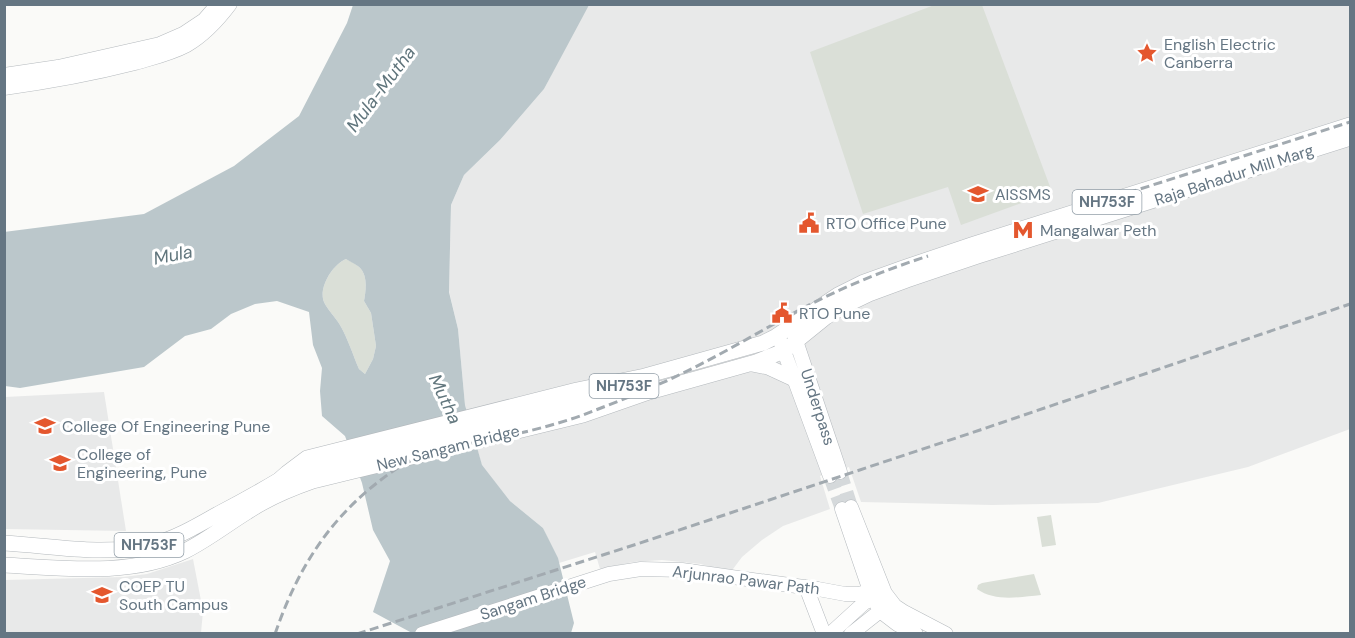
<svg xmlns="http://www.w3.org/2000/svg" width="1355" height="638" font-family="'DM Sans',sans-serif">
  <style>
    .built { fill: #e8e9e9 }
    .green { fill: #dadfd7 }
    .water { fill: #bbc7cb; fill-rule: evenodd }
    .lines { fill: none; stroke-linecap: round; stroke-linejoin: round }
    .major-tunnel { stroke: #d5d9db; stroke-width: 14; stroke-dasharray: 14 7; stroke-linecap: butt }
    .major-casing { stroke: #b5babe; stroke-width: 15 }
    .highway-casing { stroke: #b4b9bd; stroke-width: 16 }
    .major { stroke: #fff; stroke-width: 14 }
    .highway { stroke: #fff; stroke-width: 15 }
    .rail { stroke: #a2aab0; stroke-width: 3; stroke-dasharray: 9 4.5; stroke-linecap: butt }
    .labels { text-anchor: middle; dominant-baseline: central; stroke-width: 6; stroke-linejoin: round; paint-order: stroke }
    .shield { fill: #fff; stroke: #939fa8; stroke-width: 1.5 }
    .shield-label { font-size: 15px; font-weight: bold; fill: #657683 }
    .poi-label { font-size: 16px; fill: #657683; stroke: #fff; text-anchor: start }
    .street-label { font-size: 16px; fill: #657683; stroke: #fff }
    .water-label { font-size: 18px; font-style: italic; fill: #60757c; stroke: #fff }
  </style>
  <rect width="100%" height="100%" fill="#fafaf8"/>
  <!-- built -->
  <path class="built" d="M587,5h763v424l-102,38 -150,36 -106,2 -131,-3 -12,-35 -29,9 10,33 -47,17 -21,14 -20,17 -12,16 -29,-9 -39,-4 -29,2 -33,7 -5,-17 -36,11 -16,-35 -33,-27 -28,-35 -17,-61 -7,-76 -9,-38 2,-86 13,-30 36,-35 44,-51z
    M104,392l22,139 -121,-2v-132z
    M193,559l10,52 -2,22h-196v-53l118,-3 24,-3z"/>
  <!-- green -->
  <path class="green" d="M937,4l45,1 70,187 -91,33 -13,-38 -85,27 -53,-162z
    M346,259c4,2 10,5 13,8 9,8 7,23 5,34l7,12 5,33 -3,13 -8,15 -6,-5c-6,-14 -11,-30 -19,-44 -4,-7 -13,-16 -16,-23 -6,-14 9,-38 22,-43z
    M1051,515l5,30 -14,2 -5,-30z
    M1034,574l7,21c-21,2 -46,7 -64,-6l1,-4 4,-2z"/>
  <!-- water -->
  <path class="water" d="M353,5h236l-45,84 -44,51 -36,35 -13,30 -2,87 9,37 7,76 17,60 28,36 33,27 15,30 16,65 -3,10h-159l-39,-21 17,-51 -17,-31 -11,-47 -17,-47 -23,-20 -2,-25 2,-23 -9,-23 -4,-33 -32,-11 -22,3 -24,10 -20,15 -26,7 -41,31 -124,21 -15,-2 -1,-154 140,-18 90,-48 65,-50 48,-93zM346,259c4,3 10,5 13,8 9,8 7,23 5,34l7,12 5,33 -3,13 -8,15 -6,-5c-6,-14 -11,-30 -19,-44 -4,-7 -13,-16 -16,-23 -6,-14 9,-38 22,-43z"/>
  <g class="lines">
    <!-- major-tunnel -->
    <path class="major-tunnel" d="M840,472l11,35
      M830,476l12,33"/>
    <!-- major casing -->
    <g class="major-casing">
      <path id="major" d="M4,75l54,-8 102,-23 23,-10 21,-14 14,-16
        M4,88c44,-6 88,-14 131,-25 17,-5 35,-9 52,-18 17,-10 31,-25 43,-41
        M793,332l47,140
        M778,335l52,141
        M851,507l34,86 10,13 9,6 42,22
        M842,509l28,82 10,20 17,13 19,10
        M806,587l18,47
        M422,634l187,-60 32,-5 41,1 136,19 27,5h13l25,-6
        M830,634l34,-31 16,-8
        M851,634l29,-23 7,-3"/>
    </g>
    <!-- highway casing -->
    <g class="highway-casing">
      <path id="highway" d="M752,364l16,3 26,12
        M279,480l8,-7 20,-15 270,-68 68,-14 118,-33 12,-6 63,-42 26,-13 39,-14 71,-24 376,-119
        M4,543c51,3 97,13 147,2 24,-6 46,-19 67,-31 21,-11 41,-22 61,-34l32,-11 269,-67 34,-12
        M4,565c58,3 127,12 181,-14 22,-11 41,-26 62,-39 21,-14 43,-23 66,-31l270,-66 66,-23 107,-30 28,-11 42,-34 18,-11 25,-12 38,-14 71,-24 372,-118"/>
    </g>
    <!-- major -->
    <use href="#major" class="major"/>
    <!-- highway -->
    <use href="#highway" class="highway"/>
    <!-- rail -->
    <path class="rail" d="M1115,197l235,-75
      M275,634c24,-70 59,-123 121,-165 27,-18 60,-22 90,-29 33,-6 66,-14 97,-25 33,-13 68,-26 100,-42 44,-21 85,-47 128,-69 37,-19 77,-35 117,-48
      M357,634l280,-90 343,-114 370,-126"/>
  </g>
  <!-- icons -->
  <defs>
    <g id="sight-bare" transform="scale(1.62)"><path d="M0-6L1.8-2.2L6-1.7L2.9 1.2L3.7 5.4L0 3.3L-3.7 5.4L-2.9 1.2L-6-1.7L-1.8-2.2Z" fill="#e4572e" stroke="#fff" stroke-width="2.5" paint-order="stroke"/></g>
    <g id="university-bare" transform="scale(1.62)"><path d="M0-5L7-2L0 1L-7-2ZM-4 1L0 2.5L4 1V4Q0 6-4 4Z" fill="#e4572e" stroke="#fff" stroke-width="2.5" paint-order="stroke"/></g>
    <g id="civic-bare" transform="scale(1.62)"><path d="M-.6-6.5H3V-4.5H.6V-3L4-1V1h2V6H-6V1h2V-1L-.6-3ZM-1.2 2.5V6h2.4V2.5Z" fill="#e4572e" stroke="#fff" stroke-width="2.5" paint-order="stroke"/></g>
    <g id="metro-bare" transform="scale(1.62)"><path d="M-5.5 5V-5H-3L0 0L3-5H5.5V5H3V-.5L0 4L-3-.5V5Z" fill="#e4572e" stroke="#fff" stroke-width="2.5" paint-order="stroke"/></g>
  </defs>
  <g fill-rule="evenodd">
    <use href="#sight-bare" x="1147" y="53"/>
    <use href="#university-bare" x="978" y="194"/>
    <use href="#civic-bare" x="809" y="223"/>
    <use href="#metro-bare" x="1023" y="230"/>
    <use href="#civic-bare" x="782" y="313"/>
    <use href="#university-bare" x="45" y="426"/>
    <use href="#university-bare" x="60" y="463"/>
    <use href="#university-bare" x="102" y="595"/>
  </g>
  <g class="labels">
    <!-- shield labels -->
    <g class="shield">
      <rect x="1072.5" y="190" width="69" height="24" rx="4.5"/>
      <rect x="589.5" y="374" width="69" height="24" rx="4.5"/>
      <rect x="114.5" y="533" width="69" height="24" rx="4.5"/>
    </g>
    <g class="shield-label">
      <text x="1107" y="202">NH753F</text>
      <text x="624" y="386">NH753F</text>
      <text x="149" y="545">NH753F</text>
    </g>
    <!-- poi labels -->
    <g class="poi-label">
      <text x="1164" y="44">English Electric<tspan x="1164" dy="18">Canberra</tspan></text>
      <text x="995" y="194">AISSMS</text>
      <text x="826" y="223">RTO Office Pune</text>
      <text x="1040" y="230">Mangalwar Peth</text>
      <text x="799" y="313">RTO Pune</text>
      <text x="62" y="426">College Of Engineering Pune</text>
      <text x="77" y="454">College of<tspan x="77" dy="18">Engineering, Pune</tspan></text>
      <text x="119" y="586">COEP TU<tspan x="119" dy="18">South Campus</tspan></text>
    </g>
    <!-- street labels -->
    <g class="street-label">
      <text transform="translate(1234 175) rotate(-18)">Raja Bahadur Mill Marg</text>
      <text transform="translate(818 407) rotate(72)">Underpass</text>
      <text transform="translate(448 448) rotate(-14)">New Sangam Bridge</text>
      <text transform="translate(746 580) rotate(7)">Arjunrao Pawar Path</text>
      <text transform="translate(533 598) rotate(-18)">Sangam Bridge</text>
    </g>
    <!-- water labels -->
    <g class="water-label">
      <text transform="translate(381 89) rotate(-53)">Mula-Mutha</text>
      <text transform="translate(173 255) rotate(-11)">Mula</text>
      <text transform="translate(445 399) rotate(65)">Mutha</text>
    </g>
  </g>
  <!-- border -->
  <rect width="1355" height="638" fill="none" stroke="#657683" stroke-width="12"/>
</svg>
